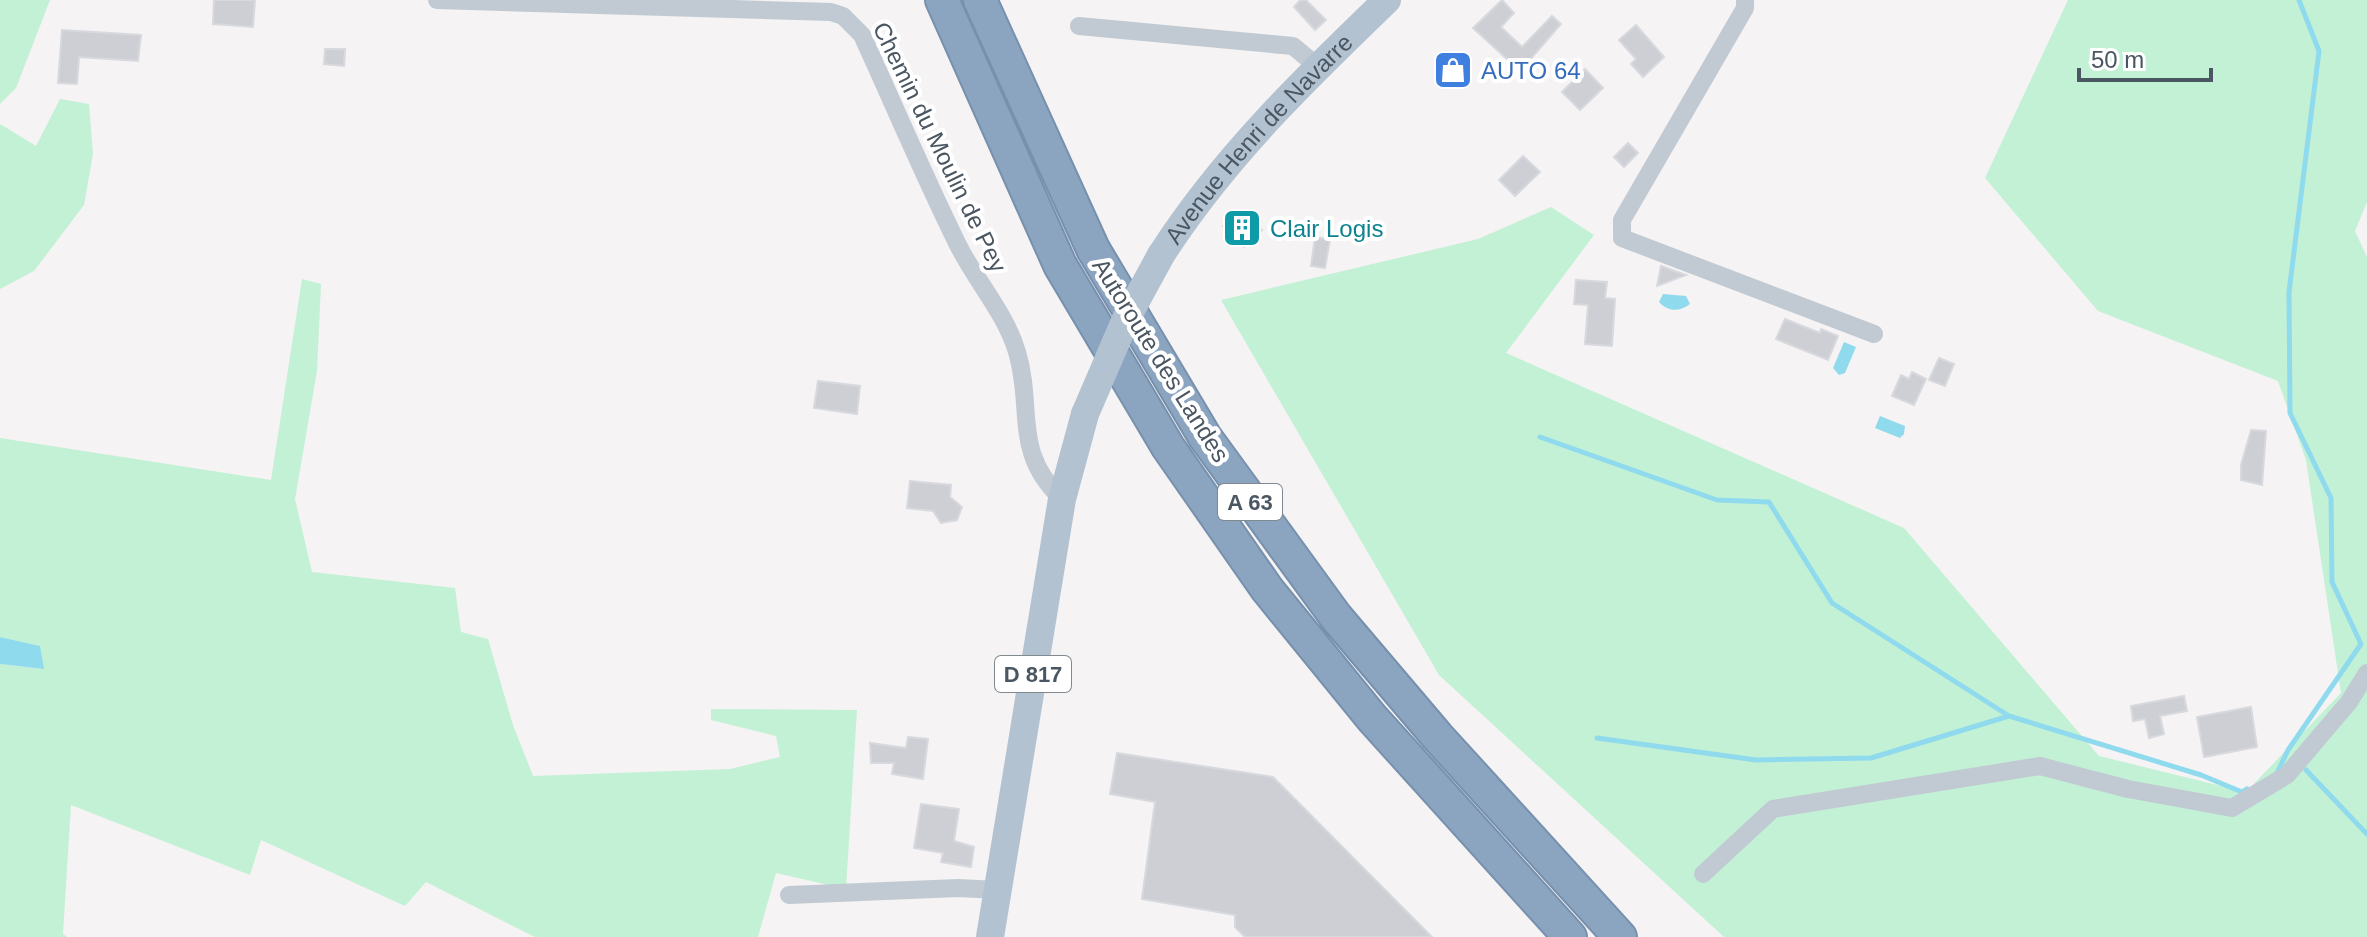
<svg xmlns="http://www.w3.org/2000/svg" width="2367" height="937" font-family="Helvetica,sans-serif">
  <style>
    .green { fill: #c3f1d5 }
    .water { fill: #90daee }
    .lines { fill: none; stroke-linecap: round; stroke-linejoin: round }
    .stream { stroke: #90daee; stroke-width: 5 }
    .building { fill: #cdcfd5; stroke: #d7d9de; stroke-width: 2 }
    .motorway-casing { stroke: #7690ad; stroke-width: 36 }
    .minor { stroke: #c1cad2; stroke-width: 18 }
    .primary { stroke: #b3c2d1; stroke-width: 28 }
    .motorway { stroke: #8ba5c1; stroke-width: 32 }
    .primary-bridge { stroke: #b3c2d1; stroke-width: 28 }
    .labels { text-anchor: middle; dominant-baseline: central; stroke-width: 8; stroke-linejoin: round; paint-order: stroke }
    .shield { fill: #fff; stroke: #808990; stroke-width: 2 }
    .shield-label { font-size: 22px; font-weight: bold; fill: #4a5661 }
    .shop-label { font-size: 24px; fill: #366cbe; stroke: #fff; text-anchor: start }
    .street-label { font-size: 24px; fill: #4a5661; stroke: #fff }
    .culture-label { font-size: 24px; fill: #0d838f; stroke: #fff; text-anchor: start }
  </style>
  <rect width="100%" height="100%" fill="#f5f3f3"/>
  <!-- green -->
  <path class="green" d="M0,0h50l-34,88 -16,16z
    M2068,0h299v202l-12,29 12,26v680h-643l-285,-262 -218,-375 257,-61 73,-32 43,28 -88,118 398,175 195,228 147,36 95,-99 -35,-233 -28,-79 -180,-70 -113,-133z
    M60,99l29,5 4,50 -9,51 -50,66 -34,18v-165l36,22z
    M302,279l19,5 -4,87 -22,128 17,73 143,16 6,44 27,7 25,86 20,51 197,-7 50,-12 -4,-21 -65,-16v-11l146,1 -11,179 -70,-16 -18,64h-223l-109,-55 -21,24 -144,-66 -11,35 -179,-70 -8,129 4,3h-67v-273l43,5 -4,-23 -39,-9v-199l271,42z"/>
  <!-- water -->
  <path class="water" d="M1663,294l23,2 4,8c-10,8 -22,8 -31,-2z
    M1844,342l12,5 -11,26 -6,2 -6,-7z
    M1880,416l25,10 -1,8 -4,4 -25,-10z
    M0,637l40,9 4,23 -44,-5z"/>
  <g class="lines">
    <!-- stream -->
    <path class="stream" d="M1540,437l177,63 52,2 63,101 177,113
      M1597,738l159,22 115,-2 138,-42 192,59 41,17 5,-3
      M2306,770l61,64
      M2277,773l11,-23 73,-106 -29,-62 -1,-84 -41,-85 -1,-121 30,-241 -20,-51"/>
  </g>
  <!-- building -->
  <path class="building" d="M214,0h41l-2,27 -40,-3z
    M1300,0h6l20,20 -11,10 -21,-23z
    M1502,0l12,13 -13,14 21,20 30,-31 9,8 -41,47 -47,-43z
    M1636,25l28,32 -21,20 -12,-13 5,-5 -17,-19z
    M62,30l79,5 -3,26 -59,-4 -2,27 -19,-1z
    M325,49h20l-1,17 -20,-2z
    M1585,69l18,19 -23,22 -18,-18z
    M1628,143l10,10 -14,14 -10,-10z
    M1523,156l17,16 -25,24 -16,-16z
    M1241,210l21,20 -18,17 -21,-21z
    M1315,237l15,2 -5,29 -14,-2z
    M1661,266l25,9 -29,11z
    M1576,280l31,2 -2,16 10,1 -3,47 -27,-2 3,-39 -14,-1z
    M1785,319l35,14 1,-4 17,7 -10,24 -52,-21z
    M1939,358l15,6 -9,22 -16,-6z
    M1912,372l14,7 -12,26 -22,-9 9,-21 8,4z
    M818,381l42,5 -3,28 -43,-6z
    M2251,430l15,1 -4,54 -21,-5v-15z
    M910,481l41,4 -1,12 12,10 -5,13 -16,3 -8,-12 -26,-3z
    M2184,696l3,15 -27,5 4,18 -15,4 -4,-19 -12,2 -2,-15z
    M2251,707l6,40 -53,10 -7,-40z
    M908,737l20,2 -5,40 -31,-5 2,-11h-23l-1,-20 36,5z
    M1117,753l156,24 159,160h-187l-10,-10v-12l-93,-16 13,-97 -45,-8z
    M921,804l38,5 -5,32 20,6 -3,20 -30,-5 2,-9 -29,-5z"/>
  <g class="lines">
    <!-- motorway casing -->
    <g class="motorway-casing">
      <path id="motorway" d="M942,0l118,265 108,182 99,142 105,129 198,219
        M980,0l113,249 112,188 131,180 101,119 183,201"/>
    </g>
    <!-- minor -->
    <path class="minor" d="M437,0l394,12 12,4 19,19c32,70 62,141 96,210 18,36 48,69 59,107 17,57 -5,100 45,147
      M1745,0v8l-123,212v18l252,96
      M1079,26l214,20 25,21
      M1703,874l70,-65 267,-43 88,23 104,19 55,-33 62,-73 18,-29
      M789,895l169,-7 40,2"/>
    <!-- primary -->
    <g class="primary">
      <path id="s1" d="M1161,255c62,-97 143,-175 226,-255"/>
      <path d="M990,937l72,-438 23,-85"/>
    </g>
    <!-- motorway -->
    <use href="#motorway" class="motorway"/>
    <!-- primary-bridge -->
    <path class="primary-bridge" d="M1085,414l40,-93 36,-66"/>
  </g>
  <!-- icons -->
  <defs>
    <g id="shop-square" transform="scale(2)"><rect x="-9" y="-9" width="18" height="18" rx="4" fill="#3f7fe0" stroke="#fff"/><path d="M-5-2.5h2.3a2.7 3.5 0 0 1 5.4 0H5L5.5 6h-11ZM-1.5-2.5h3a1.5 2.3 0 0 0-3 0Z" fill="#fff"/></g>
    <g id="building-square" transform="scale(2)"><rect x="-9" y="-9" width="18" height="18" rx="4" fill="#0f9aa8" stroke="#fff"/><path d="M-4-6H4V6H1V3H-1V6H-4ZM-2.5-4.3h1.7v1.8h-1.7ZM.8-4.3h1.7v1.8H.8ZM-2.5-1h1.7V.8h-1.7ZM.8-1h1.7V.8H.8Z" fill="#fff"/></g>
  </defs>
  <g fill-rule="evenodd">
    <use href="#shop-square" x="1453" y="70"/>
    <use href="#building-square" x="1242" y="228"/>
  </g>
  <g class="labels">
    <!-- shield labels -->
    <g class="shield">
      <rect x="1218" y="484" width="64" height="36" rx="6"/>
      <rect x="995" y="656" width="76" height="36" rx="6"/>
    </g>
    <g class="shield-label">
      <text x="1250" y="502">A 63</text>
      <text x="1033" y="674">D 817</text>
    </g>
    <!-- shop labels -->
    <g class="shop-label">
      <text x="1481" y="70">AUTO 64</text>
    </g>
    <!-- street labels -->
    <g class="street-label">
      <text stroke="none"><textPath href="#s1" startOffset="152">Avenue Henri de Navarre</textPath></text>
      <text transform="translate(940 147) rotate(64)">Chemin du Moulin de Pey</text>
      <text transform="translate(1161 360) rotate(58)">Autoroute des Landes</text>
    </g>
    <!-- culture labels -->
    <g class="culture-label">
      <text x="1270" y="228">Clair Logis</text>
    </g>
  </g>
  <!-- scale -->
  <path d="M2079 68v12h132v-12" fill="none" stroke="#4a5661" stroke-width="4"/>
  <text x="2091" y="68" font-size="24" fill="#4a5661" stroke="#ffffff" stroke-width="6" paint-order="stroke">50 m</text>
</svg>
